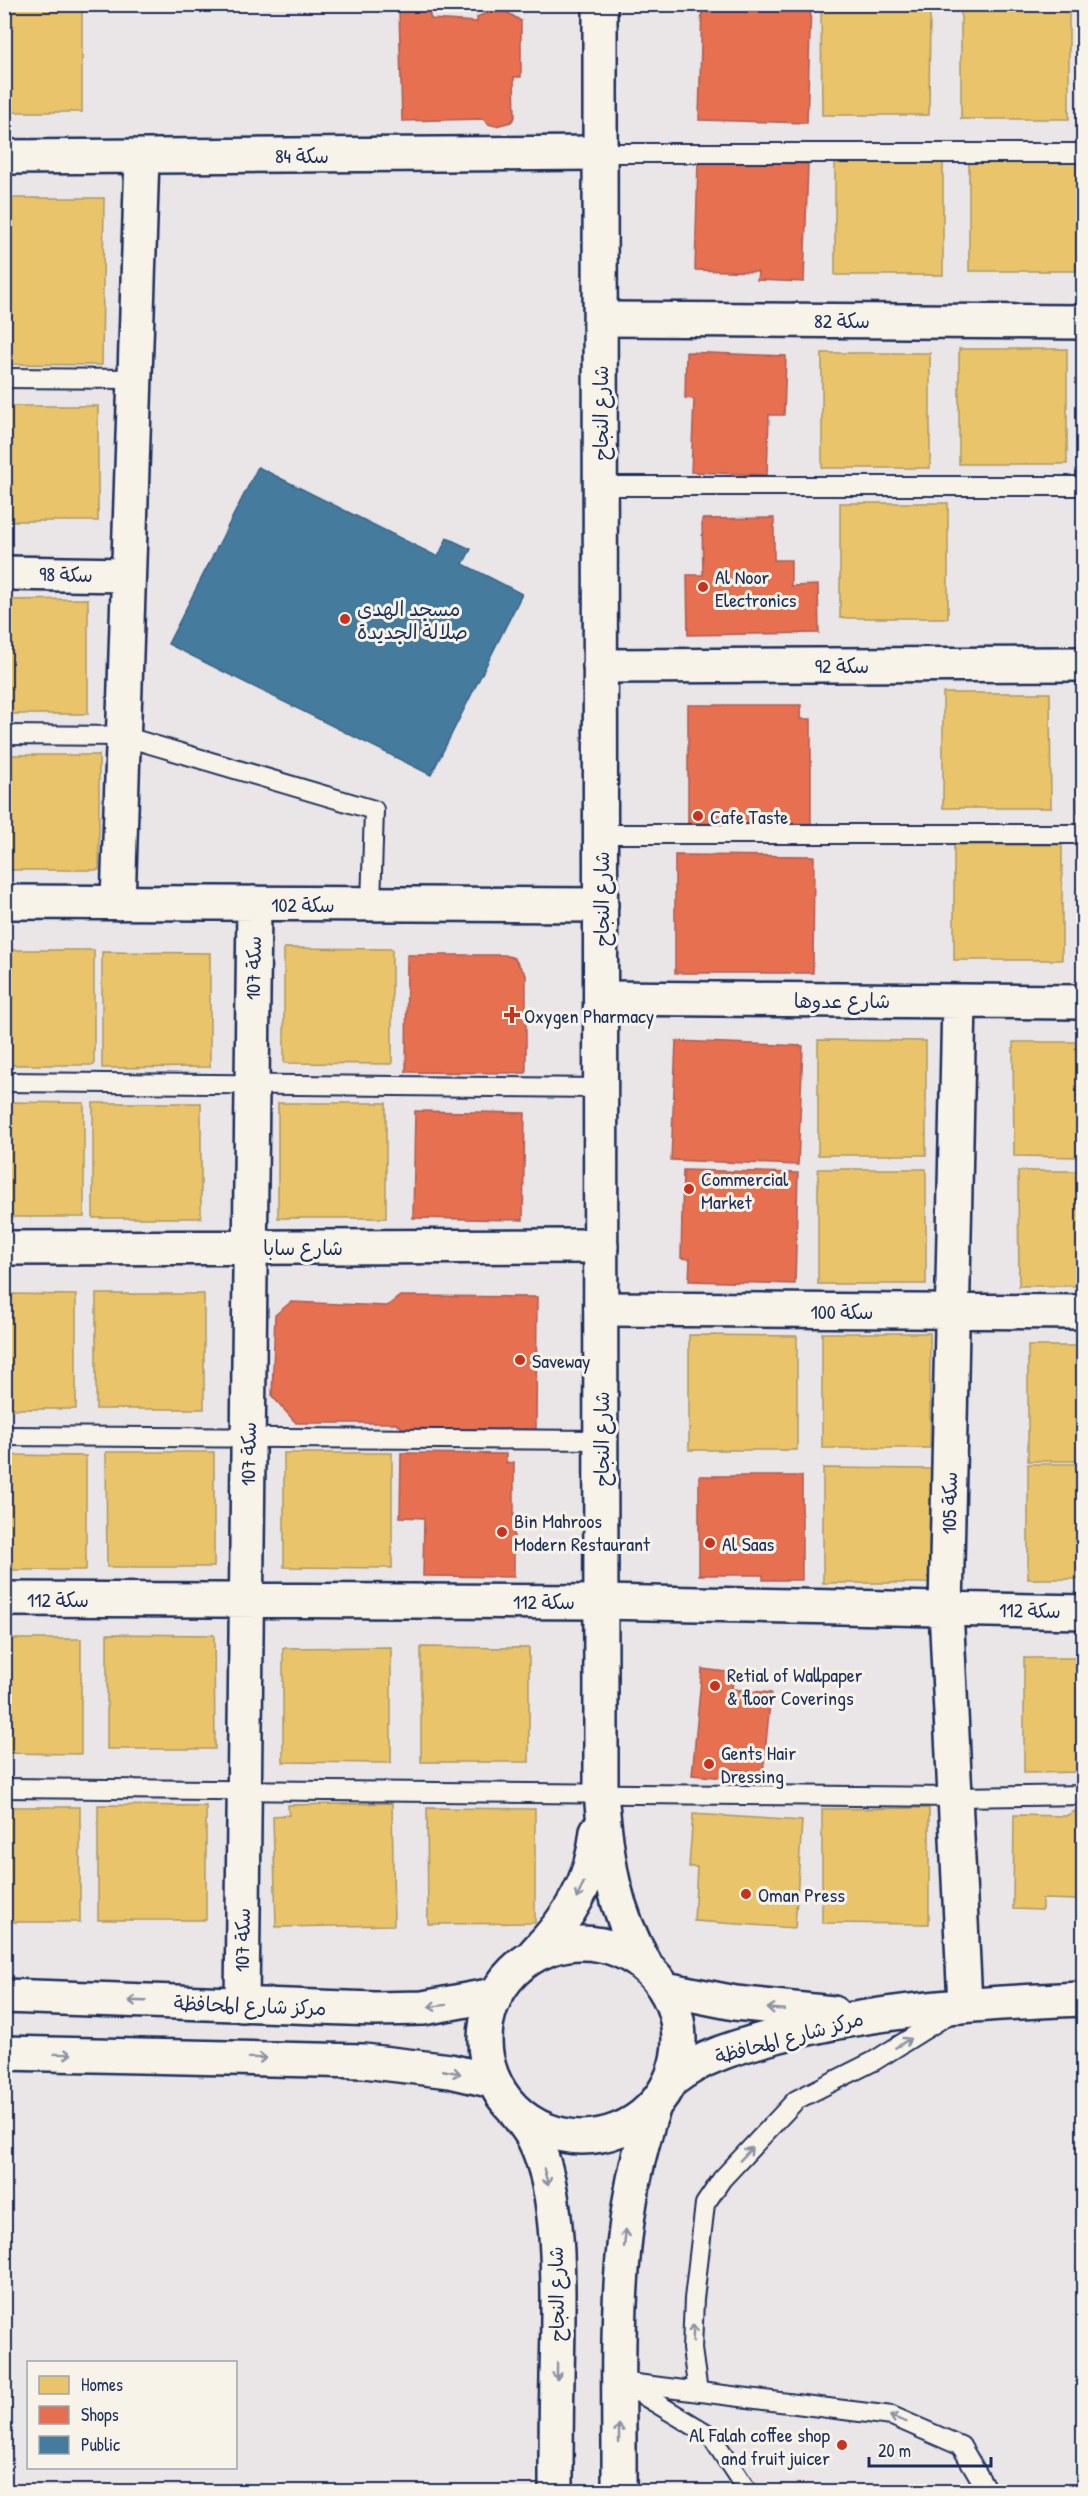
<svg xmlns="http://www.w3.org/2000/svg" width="1088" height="2496" font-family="'Patrick Hand','Playpen Sans Arabic',sans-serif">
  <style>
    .homes { fill: #e9c46a; stroke: #ab9766; stroke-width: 1.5 }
    .shops { fill: #e76f51; stroke: #aa5c55; stroke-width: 1.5 }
    .public { fill: #457b9d; stroke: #38648a; stroke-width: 1.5 }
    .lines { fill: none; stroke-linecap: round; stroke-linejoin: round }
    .lane-casing { stroke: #1b2f5e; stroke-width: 22 }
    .street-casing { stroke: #1b2f5e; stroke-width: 38 }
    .secondary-casing { stroke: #1b2f5e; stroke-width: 38 }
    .lane { stroke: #f7f3e8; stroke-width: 18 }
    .street { stroke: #f7f3e8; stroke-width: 33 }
    .secondary { stroke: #f7f3e8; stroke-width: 33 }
    .oneway { stroke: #8991a3 }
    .poi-dot { fill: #c8321e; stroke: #f7f3e8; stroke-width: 2 }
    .labels { text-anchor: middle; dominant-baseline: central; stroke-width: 6; stroke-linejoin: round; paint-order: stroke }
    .street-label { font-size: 20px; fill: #1b2f5e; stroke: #f7f3e8 }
    .poi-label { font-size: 20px; fill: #1b2f5e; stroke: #f7f3e8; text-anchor: start }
  </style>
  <rect width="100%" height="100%" fill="#eae5e6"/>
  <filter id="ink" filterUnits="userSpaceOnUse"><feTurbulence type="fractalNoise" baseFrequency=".0167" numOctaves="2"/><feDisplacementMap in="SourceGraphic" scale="12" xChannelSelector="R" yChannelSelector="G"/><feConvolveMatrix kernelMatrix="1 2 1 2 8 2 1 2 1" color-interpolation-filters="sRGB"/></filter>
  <g filter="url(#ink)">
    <!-- homes -->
    <path class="homes" d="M4,4h78v108h-78z
      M821,4h109l-1,111h-107z
      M961,4h108v115h-108z
      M969,155l108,1 -1,115h-107z
      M835,160h108v115h-108z
      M4,198h100l-2,167 -98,-1z
      M959,349h108v115h-108z
      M822,353h108v115h-108z
      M4,406h94v115h-94z
      M840,503h108v115h-108z
      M88,599v115h-84v-114z
      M943,693h107l1,115h-108z
      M1077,697h7v115h-7z
      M4,755h95v115h-95z
      M954,845h108v115h-108z
      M284,948l108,1v115l-108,-1z
      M4,950h90v115h-90z
      M102,952l108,1v114l-108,1z
      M818,1040l108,1v114h-108z
      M1013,1042h71v115l-70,-1z
      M4,1102l80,1v114h-80z
      M93,1103h108v115h-108z
      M278,1103h108v115h-108z
      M818,1169h108v115h-108z
      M1018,1171h66v115h-65z
      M4,1294l72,1v114h-72z
      M96,1294h108v115h-108z
      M822,1333h108v115h-108z
      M689,1335l108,1v114h-108z
      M1028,1346h56v115h-56z
      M106,1452h108v115h-107z
      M284,1453h108v115l-108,-1z
      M4,1455l82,1v114h-82z
      M1028,1464h56v115h-56z
      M823,1468l108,1v114h-108z
      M107,1634l107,1 1,114h-108z
      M4,1639h77v115l-77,-1z
      M391,1647v116l-108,-1v-114z
      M421,1647l108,1v114h-108z
      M1024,1658h60v114l-60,1z
      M392,1803l2,122 -118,2 -3,-111 16,-1 -1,-10z
      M98,1805l108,1v114h-108z
      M4,1807h76v115h-76z
      M427,1808l108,1v114l-107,1z
      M929,1808v116l-107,-1v-114z
      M1075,1811l9,1v97h-3v-9l-39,-1v11l-29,-1 1,-94 52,1z
      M693,1814l109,7 -7,107 -101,-7 3,-54h-8z"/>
    <!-- shops -->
    <path class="shops" d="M702,4h109l-4,119 -108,-3z
      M410,6l19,6 2,7 46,3v-5l14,-6 16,1 14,9v56h-7l1,40 -4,5 -15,4 -8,-2 -5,-5 -81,2 -3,-111z
      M698,161l110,3 -4,118 -47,-2 1,-8 -63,-2z
      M686,352l100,4 -2,59h-15l-2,60 -76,-3 3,-73 -9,-1z
      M774,518v42h17v26l27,-1 1,48 -131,2 -1,-60h16l-1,-56z
      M688,705h113l-1,14h11v107l-123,-1z
      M675,855l139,1 -1,117h-138z
      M407,955h98l9,3 12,17v98l-120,-1z
      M676,1041l127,5 -5,119 -127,-5z
      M415,1111l110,2 -2,107 -110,-2z
      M683,1170l115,3 -3,111 -106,-3 1,-22 -9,-1z
      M400,1296l137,1 -1,134 -130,-1 -11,-7h-99l-24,-27 3,-81 16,-13 96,4z
      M401,1453l105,1v9l8,-1v115l-91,-1 1,-58 -24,-1z
      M699,1476h103v104h-39v-5h-64z
      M702,1669l32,4 -2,16 39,4 -8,80 -36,-4 -1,9 -34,-3z"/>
    <!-- public -->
    <path class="public" d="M258,467l180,90 9,-19 24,11 -8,15 59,30 -91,181 -263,-131z"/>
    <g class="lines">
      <!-- lane casing -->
      <g class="lane-casing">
        <path id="lane" d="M600,153h484
          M4,378l131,1
          M600,486h484
          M4,735l119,1 251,74 -3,94
          M601,834h483
          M4,1082l597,6
          M4,1436l597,4
          M4,1788l951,9 129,-2
          M620,2382l272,34 69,30 27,46
          M626,2385l85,51 37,56
          M698,2392l-6,-43 2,-50 11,-95 17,-25 74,-79 78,-39 77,-48"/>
      </g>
      <!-- street casing -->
      <g class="street-casing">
        <path id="street" d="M4,157l596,-4
          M601,319l483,3
          M4,573l124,2
          M600,666l484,-2
          M4,902l597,3
          M118,903l24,-746
          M601,998l483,4
          M959,1001l-13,608 19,395
          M4,1248l597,-2
          M601,1309l483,3
          M4,1599l597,3 483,10
          M242,2005l12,-1102"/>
      </g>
      <!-- secondary casing -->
      <g class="secondary-casing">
        <path id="secondary" d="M600,4l1,1789c6,66 11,113 44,171
          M485 2040a97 97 0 1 1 194 0a97 97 0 1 1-194 0Z
          M535,1953c35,-36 57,-71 62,-122
          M665,1989l70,14 98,10
          M4,1996l371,13 48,-1 71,-13
          M4,2053l360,8 86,10 43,10
          M672,2080c30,-24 67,-34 104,-44 101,-27 204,-33 308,-37
          M516,2113c6,8 14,17 18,26 30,58 24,173 23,239 -1,38 -1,76 -1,114
          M619,2492c1,-129 -9,-263 35,-386"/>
      </g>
      <!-- lane -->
      <use href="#lane" class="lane"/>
      <!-- street -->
      <use href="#street" class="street"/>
      <!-- secondary -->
      <use href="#secondary" class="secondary"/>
    </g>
    <!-- one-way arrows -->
    <defs><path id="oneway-shaft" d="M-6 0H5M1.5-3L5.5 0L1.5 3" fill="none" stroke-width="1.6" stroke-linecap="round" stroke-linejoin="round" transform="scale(1.5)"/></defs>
    <g class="oneway">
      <use href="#oneway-shaft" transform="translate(580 1891) rotate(113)"/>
      <use href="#oneway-shaft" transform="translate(137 2001) rotate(-178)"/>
      <use href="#oneway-shaft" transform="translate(437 2006) rotate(173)"/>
      <use href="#oneway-shaft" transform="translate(776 2009) rotate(-175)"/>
      <use href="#oneway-shaft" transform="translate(903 2043) rotate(-32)"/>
      <use href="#oneway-shaft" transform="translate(63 2054) rotate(1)"/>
      <use href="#oneway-shaft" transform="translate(258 2058) rotate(1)"/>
      <use href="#oneway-shaft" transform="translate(452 2072) rotate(11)"/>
      <use href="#oneway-shaft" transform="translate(746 2154) rotate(-47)"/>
      <use href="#oneway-shaft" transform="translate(546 2177) rotate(75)"/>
      <use href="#oneway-shaft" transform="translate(625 2238) rotate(-84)"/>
      <use href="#oneway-shaft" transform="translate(693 2333) rotate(-88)"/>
      <use href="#oneway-shaft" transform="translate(557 2371) rotate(91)"/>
      <use href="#oneway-shaft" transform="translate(898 2419) rotate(-159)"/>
      <use href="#oneway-shaft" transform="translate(619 2433) rotate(-90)"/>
    </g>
  </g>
  <!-- markers -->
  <g class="poi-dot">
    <circle cx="703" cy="587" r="6"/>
    <circle cx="345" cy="619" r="6"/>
    <circle cx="698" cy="816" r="6"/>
    <path d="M509 1006h6v6h6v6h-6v6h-6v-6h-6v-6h6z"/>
    <circle cx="689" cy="1189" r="6"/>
    <circle cx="520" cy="1360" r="6"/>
    <circle cx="502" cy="1532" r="6"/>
    <circle cx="710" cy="1543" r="6"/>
    <circle cx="715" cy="1686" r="6"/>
    <circle cx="709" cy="1764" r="6"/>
    <circle cx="746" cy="1894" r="6"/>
    <circle cx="842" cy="2445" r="6"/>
  </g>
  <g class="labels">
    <!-- street labels -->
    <g class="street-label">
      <text x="302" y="155">سكة 84</text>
      <text x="842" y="320">سكة 82</text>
      <text transform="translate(600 413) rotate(-90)">شارع النجاح</text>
      <text transform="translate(66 574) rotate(1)">سكة 98</text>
      <text x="842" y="665">سكة 92</text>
      <text transform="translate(601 899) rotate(-90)">شارع النجاح</text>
      <text x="303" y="904">سكة 102</text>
      <text transform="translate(253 968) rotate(-89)">سكة 107</text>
      <text x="842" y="1000">شارع عدوها</text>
      <text x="303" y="1247">شارع سابا</text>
      <text x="842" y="1311">سكة 100</text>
      <text transform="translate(601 1439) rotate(-90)">شارع النجاح</text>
      <text transform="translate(248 1454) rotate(-89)">سكة 107</text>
      <text transform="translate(949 1503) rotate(-89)">سكة 105</text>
      <text x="58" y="1599">سكة 112</text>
      <text x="544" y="1601">سكة 112</text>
      <text transform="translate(1030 1610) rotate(1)">سكة 112</text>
      <text transform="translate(242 1940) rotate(-89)">سكة 107</text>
      <text transform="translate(250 2005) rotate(2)">مركز شارع المحافظة</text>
      <text transform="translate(789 2037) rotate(-15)">مركز شارع المحافظة</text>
      <text transform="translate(556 2294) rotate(-91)">شارع النجاح</text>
    </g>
    <!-- poi labels -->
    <g class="poi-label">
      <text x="715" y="576">Al Noor<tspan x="715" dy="23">Electronics</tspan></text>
      <text x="357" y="608">مسجد الهدى<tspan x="357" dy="23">صلالة الجديدة</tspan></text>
      <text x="710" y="816">Cafe Taste</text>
      <text x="524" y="1015">Oxygen Pharmacy</text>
      <text x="701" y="1178">Commercial<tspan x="701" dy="23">Market</tspan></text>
      <text x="532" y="1360">Saveway</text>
      <text x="514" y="1520">Bin Mahroos<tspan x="514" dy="23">Modern Restaurant</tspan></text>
      <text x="722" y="1543">Al Saas</text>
      <text x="727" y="1674">Retial of Wallpaper<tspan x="727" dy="23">&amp; floor Coverings</tspan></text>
      <text x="721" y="1752">Gents Hair<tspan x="721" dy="23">Dressing</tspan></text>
      <text x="758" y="1894">Oman Press</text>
      <text x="830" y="2434" text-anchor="end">Al Falah coffee shop<tspan x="830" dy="23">and fruit juicer</tspan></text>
    </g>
  </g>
  <!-- margin -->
  <rect width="1088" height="2496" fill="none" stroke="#f7f3e8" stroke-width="24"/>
  <rect x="12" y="12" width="1064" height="2472" fill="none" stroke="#1b2f5e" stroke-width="2" filter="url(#ink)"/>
  <!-- legend -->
  <rect x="27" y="2361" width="210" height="108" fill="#f7f3e8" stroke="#9fa5b1" stroke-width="1.5"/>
  <rect x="39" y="2376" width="30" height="18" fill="#e9c46a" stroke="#9fa5b1" stroke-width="1.5"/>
  <text x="81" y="2391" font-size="18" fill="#1b2f5e">Homes</text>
  <rect x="39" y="2406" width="30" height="18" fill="#e76f51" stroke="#9fa5b1" stroke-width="1.5"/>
  <text x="81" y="2421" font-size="18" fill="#1b2f5e">Shops</text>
  <rect x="39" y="2436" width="30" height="18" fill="#457b9d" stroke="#9fa5b1" stroke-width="1.5"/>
  <text x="81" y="2451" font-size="18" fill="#1b2f5e">Public</text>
  <!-- scale -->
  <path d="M869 2457v9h122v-9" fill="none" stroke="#1b2f5e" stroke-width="3"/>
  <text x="878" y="2457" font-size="18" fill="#1b2f5e" stroke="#f7f3e8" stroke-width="4.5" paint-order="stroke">20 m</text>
</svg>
